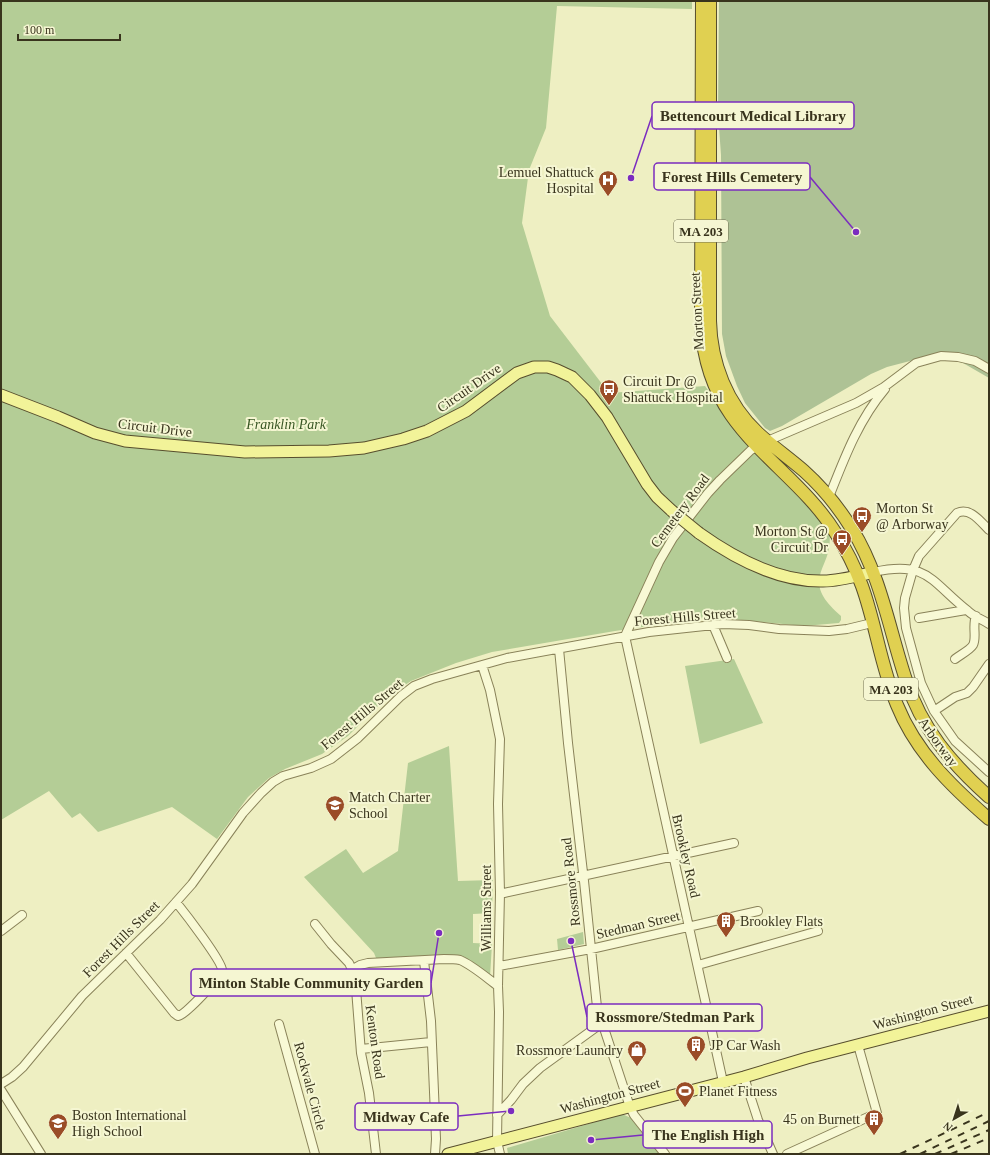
<svg xmlns="http://www.w3.org/2000/svg" width="990" height="1155" font-family="'Times New Roman',serif">
  <style>
    .green { fill: #b4cd96 }
    .cemetery { fill: #aec295 }
    .lines { fill: none; stroke-linecap: round; stroke-linejoin: round }
    .minor-casing { stroke: #898259; stroke-width: 10 }
    .major-casing { stroke: #574e2d; stroke-width: 13 }
    .highway-casing { stroke: #574e2d; stroke-width: 14 }
    .minor { stroke: #f8f9d5; stroke-width: 8 }
    .major { stroke: #f2f399; stroke-width: 11 }
    .highway { stroke: #e0d051; stroke-width: 12 }
    .rail { stroke: #39341d; stroke-width: 2; stroke-dasharray: 7 7; stroke-linecap: butt }
    .major-bridge-casing { stroke: #574e2d; stroke-width: 13; stroke-linecap: butt }
    .major-bridge { stroke: #f2f399; stroke-width: 11 }
    .labels { text-anchor: middle; dominant-baseline: central; stroke-width: 4; stroke-linejoin: round; paint-order: stroke }
    .shield { fill: #f5f6d2; stroke: #716e53; stroke-width: 1 }
    .shield-label { font-size: 13px; font-weight: bold; fill: #39341d }
    .poi-label { font-size: 14px; fill: #39341d; stroke: #f5f6d2; text-anchor: start }
    .street-label { font-size: 14px; fill: #39341d; stroke: #f5f6d2 }
    .park-label { font-size: 14px; font-style: italic; fill: #385623; stroke: #f5f6d2 }
    .leader { fill: none; stroke: #7b2cbf; stroke-width: 1.5 }
    .callout-dot { fill: #7b2cbf; stroke: #f5f6d2; stroke-width: 1.5 }
    .callout { fill: #f5f6d2; stroke: #7b2cbf; stroke-width: 1.5 }
    .callout-label { font-size: 15px; text-anchor: middle; font-weight: bold; fill: #39341d }
  </style>
  <rect width="100%" height="100%" fill="#eeefc2"/>
  <!-- green -->
  <path class="green" d="M1,1h691v8l-135,-3 -11,122 -17,42 -7,53 28,93 59,77 96,-7 41,54 82,88c11,39 -34,48 13,88v4l-2,3 -35,3 -93,-9 -96,14 -123,21 -36,11 -45,18 -18,12 -15,13 -30,30 -26,18 -37,15 -16,9 -21,19 -31,42 -45,-32 -74,25 -18,-19 -8,5 -23,-27 -48,29z
    M734,659l29,64 -63,21 -15,-78z
    M449,746l9,135 35,-1 -1,33 -19,1v29l19,1 -2,33 -47,-20 -67,1 -2,-5 -70,-76 42,-28 17,24 35,-22 10,-88z
    M583,932l1,12 -26,6 -1,-11z
    M622,1114l9,4 30,36h-153l-1,-6z"/>
  <!-- cemetery -->
  <path class="cemetery" d="M719,1h270v377l-26,-15 -26,-9 -50,13 -16,7 -89,52 -12,5 -5,-3 -20,-25 -8,-17 -11,-30 -4,-22 -1,-179 -3,-42z"/>
  <g class="lines">
    <!-- minor casing -->
    <g class="minor-casing">
      <path id="minor" d="M829,497c15,-38 29,-76 56,-108
        M989,530c-9,-9 -19,-23 -32,-17l-38,43 -6,14 -8,28 -1,10 2,20 15,55 13,28 21,30 34,31
        M874,572c54,-12 57,10 94,39 6,6 14,8 21,13
        M919,618l47,-8
        M713,625l14,33
        M625,636l34,-74 14,-24 35,-45 12,-13 31,-30 14,-8 91,-39 28,-16 32,-24 25,-7 17,1 17,4 14,8
        M625,636l98,446
        M559,649l9,94 16,138 13,126 33,100 4,8 31,39
        M955,659c5,-4 15,-9 18,-14 4,-7 -1,-20 3,-29
        M482,665l8,25 10,49 -2,65 2,89 -2,93 1,26 -2,129 3,13
        M934,711l21,-14 12,-4 6,-6 16,-23
        M500,893h4l230,-50
        M315,924l16,20 18,19 6,13 6,77 8,40 7,61
        M1,931l21,-16
        M126,953l48,60 4,3c8,-1 35,-33 43,-40 0,-2 2,-5 1,-6 0,-9 -38,-58 -46,-68
        M424,961l7,60 5,118 -1,15
        M698,965l120,-34
        M499,966l92,-17 167,-38
        M353,969l7,-4 8,-2 76,-4c5,0 11,0 16,1 12,5 27,18 38,26
        M279,1024l36,130
        M361,1049l70,-7
        M744,1077l14,43 15,34
        M1,1084l11,-7 11,-10 59,-71 78,-76 32,-36 51,-71 18,-20 12,-11 10,-6 28,-8 20,-9 27,-21 43,-42 13,-10 18,-7 75,-21 142,-26 74,-8 26,1 30,4 50,2 18,-2 25,-6
        M1,1090l40,64
        M497,1115l14,-15 12,-16 17,-16 62,-45
        M787,1154l90,-41 -19,-68"/>
    </g>
    <!-- major casing -->
    <g class="major-casing">
      <path id="major" d="M1,395l57,22 37,16 30,8 120,11 84,-1 35,-3 39,-9 24,-8 39,-20 51,-38 17,-6h14l9,3 15,7 18,18 17,22 40,67 10,13 15,14
        M699,533c35,25 80,49 124,48 17,0 34,-5 51,-9
        M448,1154l296,-77 63,-19 182,-47"/>
    </g>
    <!-- highway casing -->
    <g class="highway-casing">
      <path id="highway" d="M702,1l-1,323c2,33 11,64 30,91 30,43 76,72 104,117 11,17 20,35 27,54 14,39 19,81 35,119 19,47 54,81 92,114
        M710,1v320c1,42 17,83 48,112 14,13 31,25 46,38 19,17 35,37 48,58 29,47 37,100 54,151 15,48 46,84 83,117"/>
    </g>
    <!-- minor -->
    <use href="#minor" class="minor"/>
    <!-- major -->
    <use href="#major" class="major"/>
    <!-- highway -->
    <use href="#highway" class="highway"/>
    <!-- rail -->
    <path class="rail" d="M900,1154l89,-42
      M920,1154l69,-33
      M935,1154l54,-24
      M951,1154l38,-16"/>
    <!-- major-bridge casing -->
    <g class="major-bridge-casing">
      <path id="major-bridge" d="M672,511l27,22"/>
    </g>
    <!-- major-bridge -->
    <use href="#major-bridge" class="major-bridge"/>
  </g>
  <!-- icons -->
  <defs>
    <g id="hospital-pin" transform="scale(1)"><path d="M0 17L-7.5 6A9.5 9.5 0 1 1 7.5 6Z" fill="#9a4c27" stroke="#f5f6d2"/><path d="M-5-5h3v3.5h4V-5h3V5h-3V1.5h-4V5h-3Z" fill="#fff"/></g>
    <g id="bus-pin" transform="scale(1)"><path d="M0 17L-7.5 6A9.5 9.5 0 1 1 7.5 6Z" fill="#9a4c27" stroke="#f5f6d2"/><path d="M-5-6H5V4H4V6H2V4H-2V6H-4V4H-5ZM-3.5-4V0h7V-4ZM-3.5 1.2v1.5H-2V1.2ZM2 1.2v1.5H3.5V1.2Z" fill="#fff"/></g>
    <g id="school-pin" transform="scale(1)"><path d="M0 17L-7.5 6A9.5 9.5 0 1 1 7.5 6Z" fill="#9a4c27" stroke="#f5f6d2"/><path d="M0-5L7-2L0 1L-7-2ZM-4 1L0 2.5L4 1V4Q0 6-4 4Z" fill="#fff"/></g>
    <g id="building-pin" transform="scale(1)"><path d="M0 17L-7.5 6A9.5 9.5 0 1 1 7.5 6Z" fill="#9a4c27" stroke="#f5f6d2"/><path d="M-4-6H4V6H1V3H-1V6H-4ZM-2.5-4.3h1.7v1.8h-1.7ZM.8-4.3h1.7v1.8H.8ZM-2.5-1h1.7V.8h-1.7ZM.8-1h1.7V.8H.8Z" fill="#fff"/></g>
    <g id="shop-pin" transform="scale(1)"><path d="M0 17L-7.5 6A9.5 9.5 0 1 1 7.5 6Z" fill="#9a4c27" stroke="#f5f6d2"/><path d="M-5-2.5h2.3a2.7 3.5 0 0 1 5.4 0H5L5.5 6h-11ZM-1.5-2.5h3a1.5 2.3 0 0 0-3 0Z" fill="#fff"/></g>
    <g id="stadium-pin" transform="scale(1)"><path d="M0 17L-7.5 6A9.5 9.5 0 1 1 7.5 6Z" fill="#9a4c27" stroke="#f5f6d2"/><path d="M0-5a6.5 5 0 1 0 0 10a6.5 5 0 1 0 0-10ZM-3.5-1.8h7v3.6h-7Z" fill="#fff"/></g>
  </defs>
  <g fill-rule="evenodd">
    <use href="#hospital-pin" x="608" y="180"/>
    <use href="#bus-pin" x="609" y="389"/>
    <use href="#bus-pin" x="862" y="516"/>
    <use href="#bus-pin" x="842" y="539"/>
    <use href="#school-pin" x="335" y="805"/>
    <use href="#building-pin" x="726" y="921"/>
    <use href="#building-pin" x="696" y="1045"/>
    <use href="#shop-pin" x="637" y="1050"/>
    <use href="#stadium-pin" x="685" y="1091"/>
    <use href="#building-pin" x="874" y="1119"/>
    <use href="#school-pin" x="58" y="1123"/>
  </g>
  <g class="labels">
    <!-- shield labels -->
    <g class="shield">
      <rect x="674" y="220" width="54" height="22" rx="3"/>
      <rect x="864" y="678" width="54" height="22" rx="3"/>
    </g>
    <g class="shield-label">
      <text x="701" y="231">MA 203</text>
      <text x="891" y="689">MA 203</text>
    </g>
    <!-- poi labels -->
    <g class="poi-label">
      <text x="594" y="172" text-anchor="end">Lemuel Shattuck<tspan x="594" dy="16">Hospital</tspan></text>
      <text x="623" y="381">Circuit Dr @<tspan x="623" dy="16">Shattuck Hospital</tspan></text>
      <text x="876" y="508">Morton St<tspan x="876" dy="16">@ Arborway</tspan></text>
      <text x="828" y="531" text-anchor="end">Morton St @<tspan x="828" dy="16">Circuit Dr</tspan></text>
      <text x="349" y="797">Match Charter<tspan x="349" dy="16">School</tspan></text>
      <text x="740" y="921">Brookley Flats</text>
      <text x="710" y="1045">JP Car Wash</text>
      <text x="623" y="1050" text-anchor="end">Rossmore Laundry</text>
      <text x="699" y="1091">Planet Fitness</text>
      <text x="72" y="1115">Boston International<tspan x="72" dy="16">High School</tspan></text>
      <text x="860" y="1119" text-anchor="end">45 on Burnett</text>
    </g>
    <!-- street labels -->
    <g class="street-label">
      <text transform="translate(697 311) rotate(-93)">Morton Street</text>
      <text transform="translate(469 388) rotate(-35)">Circuit Drive</text>
      <text transform="translate(155 428) rotate(7)">Circuit Drive</text>
      <text transform="translate(680 511) rotate(-53)">Cemetery Road</text>
      <text transform="translate(685 617) rotate(-5)">Forest Hills Street</text>
      <text transform="translate(362 714) rotate(-40)">Forest Hills Street</text>
      <text transform="translate(938 742) rotate(54)">Arborway</text>
      <text transform="translate(686 856) rotate(77)">Brookley Road</text>
      <text transform="translate(571 882) rotate(-96)">Rossmore Road</text>
      <text transform="translate(486 908) rotate(-90)">Williams Street</text>
      <text transform="translate(638 925) rotate(-13)">Stedman Street</text>
      <text transform="translate(121 939) rotate(-45)">Forest Hills Street</text>
      <text transform="translate(923 1012) rotate(-15)">Washington Street</text>
      <text transform="translate(375 1042) rotate(82)">Kenton Road</text>
      <text transform="translate(310 1086) rotate(75)">Rockvale Circle</text>
      <text transform="translate(610 1096) rotate(-15)">Washington Street</text>
    </g>
    <!-- park labels -->
    <g class="park-label">
      <text x="286" y="424">Franklin Park</text>
    </g>
  </g>
  <!-- callouts -->
  <path class="leader" d="M631 178L652 116M856 232L810 177M439 933L431 983M571 941L587 1017M511 1111L458 1116M591 1140L643 1135"/>
  <g class="callout-dot">
    <circle cx="631" cy="178" r="4"/>
    <circle cx="856" cy="232" r="4"/>
    <circle cx="439" cy="933" r="4"/>
    <circle cx="571" cy="941" r="4"/>
    <circle cx="511" cy="1111" r="4"/>
    <circle cx="591" cy="1140" r="4"/>
  </g>
  <g class="callout">
    <rect x="652" y="102" width="202" height="27" rx="4"/>
    <rect x="654" y="163" width="156" height="27" rx="4"/>
    <rect x="191" y="969" width="240" height="27" rx="4"/>
    <rect x="587" y="1004" width="175" height="27" rx="4"/>
    <rect x="355" y="1103" width="103" height="27" rx="4"/>
    <rect x="643" y="1121" width="129" height="27" rx="4"/>
  </g>
  <g class="callout-label">
    <text x="753" y="121">Bettencourt Medical Library</text>
    <text x="732" y="182">Forest Hills Cemetery</text>
    <text x="311" y="988">Minton Stable Community Garden</text>
    <text x="675" y="1022">Rossmore/Stedman Park</text>
    <text x="406" y="1122">Midway Cafe</text>
    <text x="708" y="1140">The English High</text>
  </g>
  <!-- border -->
  <rect width="990" height="1155" fill="none" stroke="#39341d" stroke-width="4"/>
  <!-- north arrow -->
  <g transform="translate(954 1119) rotate(219)" stroke="#f5f6d2" stroke-width="3" paint-order="stroke">
  <path d="M0-3L7 15L0 10L-7 15Z" fill="#39341d"/>
  <text y="-6" font-size="11" font-weight="bold" text-anchor="middle" fill="#39341d">N</text>
  </g>
  <!-- scale -->
  <path d="M18 34v6h102v-6" fill="none" stroke="#39341d" stroke-width="2"/>
  <text x="24" y="34" font-size="12" fill="#39341d" stroke="#f5f6d2" stroke-width="3" paint-order="stroke">100 m</text>
</svg>
